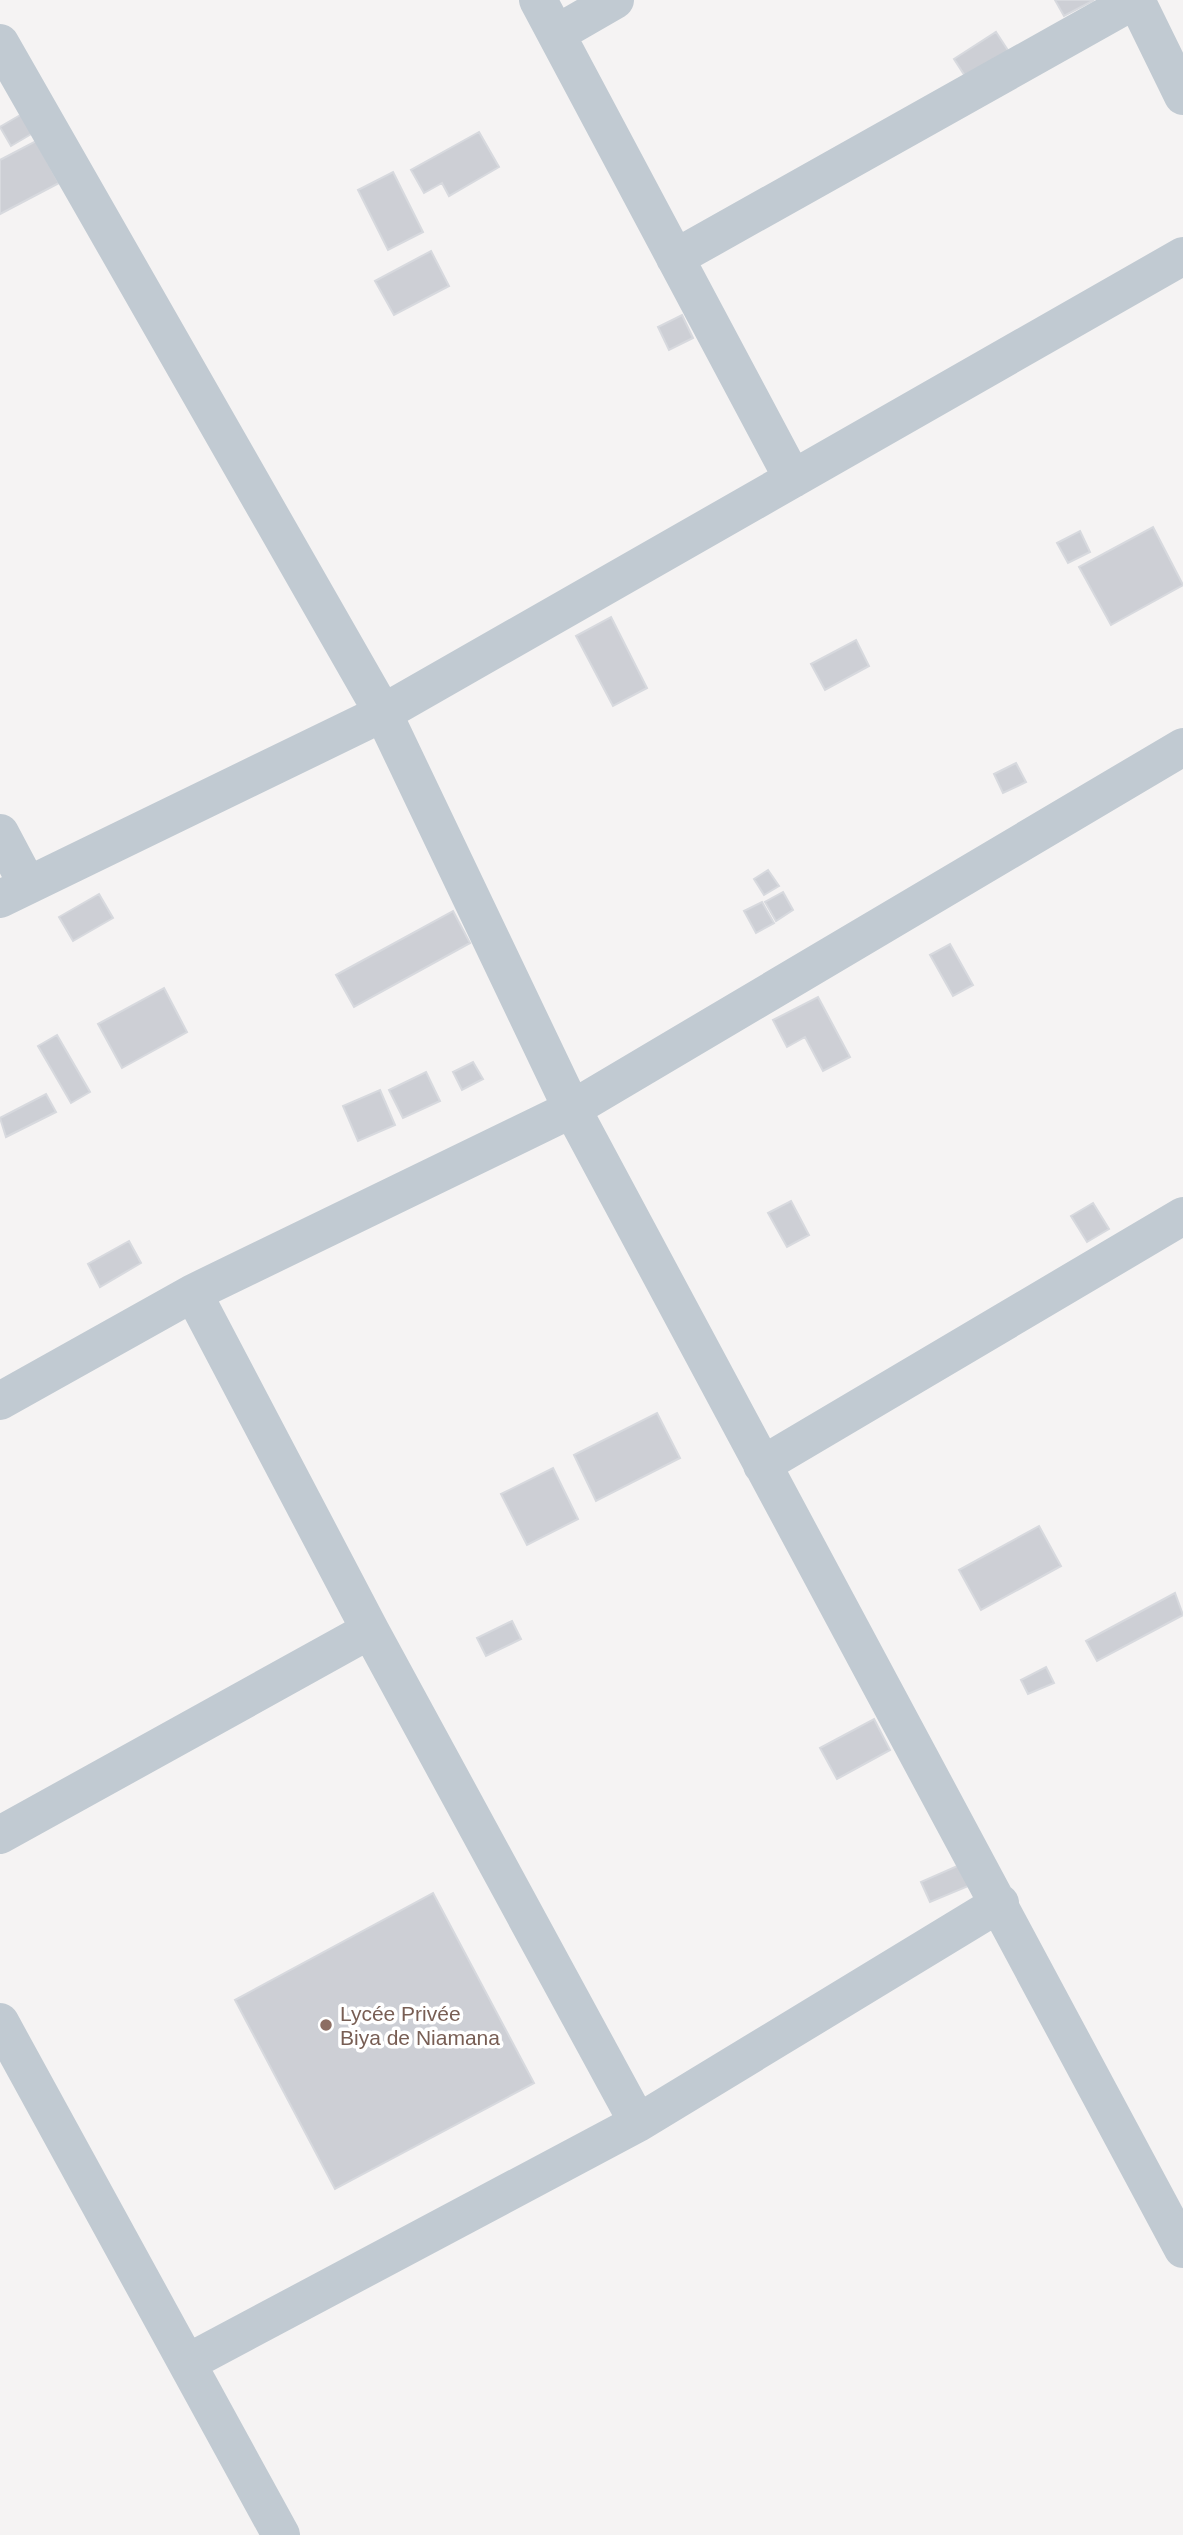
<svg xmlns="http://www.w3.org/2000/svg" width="1183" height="2535" font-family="Helvetica,sans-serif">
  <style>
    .building { fill: #cdcfd5; stroke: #d7d9de; stroke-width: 2 }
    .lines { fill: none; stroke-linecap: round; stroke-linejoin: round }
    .minor { stroke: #c1cad2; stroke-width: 38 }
    .education-dot { fill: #8d6e63; stroke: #fff; stroke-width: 2.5 }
    .labels { text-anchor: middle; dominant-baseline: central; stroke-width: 7; stroke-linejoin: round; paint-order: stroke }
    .education-label { font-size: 21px; fill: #785e54; stroke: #fff; text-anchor: start }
  </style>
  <rect width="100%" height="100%" fill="#f5f3f3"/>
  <!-- building -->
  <path class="building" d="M1055,0h39l-30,16z
    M996,32l13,20 -42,27 -13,-20z
    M22,114l11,19 -22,13 -11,-19z
    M479,132l20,35 -50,29 -7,-13 -18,10 -13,-23z
    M36,141l23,42 -59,31v-54z
    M393,172l30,60 -35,18 -30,-60z
    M431,251l18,35 -55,29 -19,-34z
    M682,315l11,23 -24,12 -11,-23z
    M1153,527l30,58 -72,40 -32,-58z
    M1080,531l10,21 -22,11 -11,-20z
    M611,617l36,71 -34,18 -37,-70z
    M856,640l13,26 -44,24 -14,-26z
    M1016,763l10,19 -23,11 -9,-19z
    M768,870l11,16 -15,9 -10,-16z
    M783,892l10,18 -17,11 -11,-19z
    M99,894l14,24 -40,23 -14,-24z
    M762,902l12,21 -18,10 -12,-22z
    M453,911l17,32 -116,64 -18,-32z
    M950,944l23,41 -20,11 -23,-41z
    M164,988l23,44 -65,36 -24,-44z
    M818,997l32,60 -27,14 -18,-34 -18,10 -14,-27z
    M57,1035l33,57 -19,11 -33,-57z
    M473,1062l10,17 -21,11 -9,-18z
    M426,1072l14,29 -37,17 -14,-28z
    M380,1090l15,35 -37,16 -15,-35z
    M46,1094l10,18 -50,25 -6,-19z
    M791,1201l18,34 -22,12 -19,-34z
    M1093,1203l16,26 -22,13 -16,-26z
    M129,1241l12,22 -41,24 -12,-23z
    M657,1413l23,45 -84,43 -22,-46z
    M553,1468l25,51 -51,26 -26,-51z
    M1039,1526l22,40 -80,44 -22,-40z
    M1175,1593l8,22 -86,46 -11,-20z
    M512,1621l9,18 -35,17 -9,-18z
    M1046,1667l8,16 -26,11 -7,-14z
    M874,1719l16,31 -53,29 -17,-31z
    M964,1863l9,21 -43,18 -9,-20z
    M433,1893l101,190 -199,106 -100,-189z"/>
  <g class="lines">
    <!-- minor -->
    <path class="minor" d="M538,0l255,479
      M1136,0l47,96
      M556,34l59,-34
      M0,43l383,670 189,396 611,1140
      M675,258l460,-258
      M0,833l27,51
      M0,899l383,-186 800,-457
      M193,1293l177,337 268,493
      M0,1401l193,-108 379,-184 611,-362
      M762,1465l421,-249
      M0,1835l370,-205
      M0,2022l281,513
      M187,2363l451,-240 362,-220"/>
  </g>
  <!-- markers -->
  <circle class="education-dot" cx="326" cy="2025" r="7"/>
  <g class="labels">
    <!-- education labels -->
    <g class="education-label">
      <text x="340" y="2013">Lycée Privée<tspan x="340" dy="24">Biya de Niamana</tspan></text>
    </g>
  </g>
</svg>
